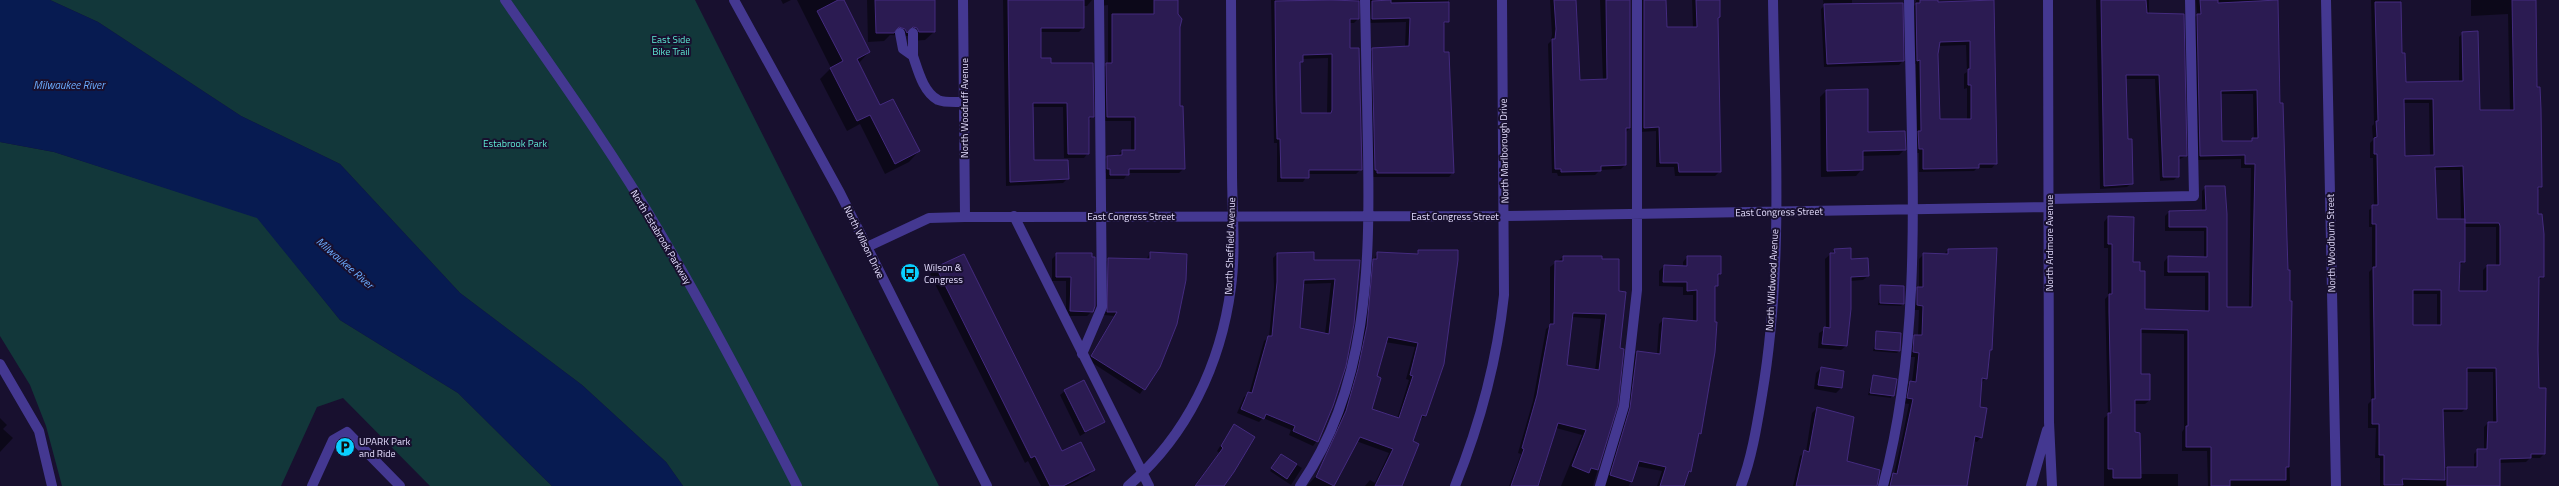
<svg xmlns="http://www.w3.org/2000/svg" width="2559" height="486" font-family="'Titillium Web',sans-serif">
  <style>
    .green { fill: #12373a }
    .water { fill: #071b51 }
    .shadow { fill: #0007; fill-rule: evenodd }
    .building { fill: #2b1b52; stroke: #442b7f; fill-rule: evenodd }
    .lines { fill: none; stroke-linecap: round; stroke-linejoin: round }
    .minor { stroke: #443891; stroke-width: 10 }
    .labels { text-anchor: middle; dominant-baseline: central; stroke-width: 4; stroke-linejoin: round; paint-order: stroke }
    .park-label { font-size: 10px; fill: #5fead4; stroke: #18102f }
    .street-label { font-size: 10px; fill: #e5deff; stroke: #18102f }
    .poi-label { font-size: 10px; fill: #e5deff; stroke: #18102f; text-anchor: start }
    .water-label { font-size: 11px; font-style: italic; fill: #6cadff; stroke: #18102f }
  </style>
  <rect width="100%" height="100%" fill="#18102f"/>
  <!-- green -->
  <path class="green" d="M50,0h645l244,486h-256l-17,-24 -84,-77 -122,-92 -120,-129 -99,-48 -143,-94z
    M0,142l54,10 203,65 83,103 118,73 94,93h-122l-87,-88 -26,9 -36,79h-219l-16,-60 -16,-41 -30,-49z"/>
  <!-- water -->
  <path class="water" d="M0,0h50l48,22 143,94 99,48 120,129 122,92 84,77 17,24h-131l-94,-93 -118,-73 -83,-102 -203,-66 -54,-10z"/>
  <!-- shadow -->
  <path class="shadow" d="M781,0h10l-8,4z
    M797,0h46l26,52 -10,11 21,44 39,44 -10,11 -24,12 -25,-50 -13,7 -27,-52 11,-11z
    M867,0h67v32l-9,8 -14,1 -3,-5 -18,-1 -6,6 -16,1z
    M1003,0h89l-5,6h-4v22l-4,4h-39v27l10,5 43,52 -5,5v32l-4,5h-20l-1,-51h-30v54l35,17 -5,5 -57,3z
    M1098,0h79v14l4,5 -2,8v80l5,61 -5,5h-51l-4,6h-18v-6h-3v-12l4,-4 11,-2 4,-4h9v-30h-28l-1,-53 6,-4v-59l-7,1z
    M1271,0l56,3v-3h31v19l-4,4h-5v26l12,120 -5,5h-48l-5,8h-26v-39h-3zM1328,58l-1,56h-27l-1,-49 3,-6z
    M1364,0h84v21l-5,4v28l10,119 -4,5h-76l-4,-124 4,-4 32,-1 1,-26 -38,1z
    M1550,0h25l4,81 24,-1 -3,-80h30v128l-5,5v32l-4,4 -21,1 -5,5 -37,1 -1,-3h-5l-4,-129 3,-3 1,-7z
    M1637,0h28l1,28h27l-1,-28h27v17l-2,3 3,151 -5,5h-40l-1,-9h-18v-36l-16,1z
    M1823,0h29v5l51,56 -4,4 -75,2 -3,-58 3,-3z
    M1916,0h21v3l57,-3 2,163 -4,5h-15l-3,3 -55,1v-19h-4l-1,-17 3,-2 -1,-70h-3l-1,-56 4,-4zM1966,45l1,27 -3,2v15l3,-1v32h-28l-1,-74z
    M2096,0h53v14l37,142 -8,4v16l-4,4 -14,1 -5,-102h-30l2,61 5,43 -5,4 -27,2z
    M2196,0h82l12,486h-82l-1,-35h-25v-19l2,-3v-95l-44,-1v42l10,25 -5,4h-11v29l6,41h38v12h-74v-68l4,-3 -3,-116 3,-3v-48h-4v-26l4,-5 31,55 5,38 61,2v-36h-41v-14l4,-5 36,1v-27h-39v-15l4,-4 33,-1v-20l4,-4 20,121h23l2,-140h-10v-9l-45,1 -3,-141 4,-4zM2220,94h33l1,45 -4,3h-29z
    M2371,0h29l1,54 4,29 54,-1v-45l4,-4 16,78h31l-2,-97 -37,2v-16h62l8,187 -4,4v24l6,62 -6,4 1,108 6,65 -4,4h-10l-4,4 -27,1v23h-119v-28h-5l1,-30h-8v-24l3,-3 -2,-129 3,-3v-42h-3v-17l5,-4 -1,-48h-3v-15l3,-3 -1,-14 2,-2zM2403,103h26l1,53 -26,1zM2434,170h26l1,50h-25zM2464,227h32v39h-9l-4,4v22h-25v-26l6,-4zM2412,294h25v32h-25zM2466,372h27v51h-5l-4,4v23h-6l-4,4v14h-30l-2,-56h20l4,-4z
    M1826,91l41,42 38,16 -6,6 -37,1v13l-6,7 -35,1 -1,-80z
    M1835,250l33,26 -5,4 -13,1 -4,65 -5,4 -23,-2 1,-15 7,-4 -1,-70z
    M1948,250l43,100 -2,2 -3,26 -5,5 -2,25 2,29 -4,5 -4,-1 -8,45h-79l2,-7 6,-5 9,-40 6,-30 -6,-1 2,-17 7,-4 3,-25h-6l1,-17 8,-4 1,-26h-6v-17l6,-5v-29l5,-5 19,1z
    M1419,251h38l-7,71 -12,60 -3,3 -10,31 -6,4 -19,66h-35l5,-6 5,3 14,-30 -33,-12 -23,45h-26l8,-9 12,-24 15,-37 27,-151 9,-12 37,2zM1385,342l30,5 -9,32 3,1 -12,39 -27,-10z
    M1150,253l9,113 -19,28 -52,-34 26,-44 -10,-1 1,-52 3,-4 38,1z
    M1057,254h34l1,57 -5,5h-21v-35h-14v-22z
    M1277,254l36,7h46l-42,180 -4,5 -24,-11 2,-5 -28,-12 -4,4 -22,-9 7,-16 5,-3 15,-53 5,-4 5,-50 -1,-29zM1331,283l-6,51 -27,-6 5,-44z
    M963,255l99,197 32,18 -6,6 -20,10h-27l-13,-25 -3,2 -95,-189 6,-6z
    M1563,257h38l18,92 -2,55 -24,82h-32l21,-51 -26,-7 -17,58h-30l12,-32 -3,-1 15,-52 13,-72 4,-3v-59zM1572,317l29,2 -6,52 -30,-5z
    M1687,257l33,17 -6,14 -14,145 -2,3 -8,35 -7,15h-26l5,-15 -26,-5 -7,20h-25l28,-130 5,-4 20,2 2,-30 5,-5 29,2v-26h-10v-8l-24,-1v-15l5,-5h19v-4z
    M1881,286l22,1v17l-2,2 -23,-1z
    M1877,332l22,19 -2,2 -24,-2z
    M1821,368l22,3 -2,17 -5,5 -22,-4 2,-16z
    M1873,376l23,3 -5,19 -23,-3z
    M1065,391l39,31 -24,14 -20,-41z
    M1817,408l29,54 30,24h-83l7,-30 6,-4 6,-39z
    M0,418l7,7 -4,4 10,9 -13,14z
    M1234,425l-12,61h-28l25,-33 -2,-2z
    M1281,455l21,13 -11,17 -21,-14z"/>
  <!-- building -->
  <path class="building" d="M838,0h6l26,52 -13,7 23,46 13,-6 27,52 -25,13 -25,-49 -13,6 -27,-53 13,-7 -26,-50z
    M875,0h60v32h-16l-2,-4 -4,-1 -6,6 -2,-4 -6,-2 -5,6h-18z
    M1008,0h76v28h-43v30h10v5h42l1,54h-5v37h-21l-1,-51h-34l1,57h34l1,19 -59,3z
    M1154,0h24v14l4,5 -2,8v79h3l2,63h-56v6h-19v-6h-3v-13l15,-1v-5h13v-33h-28l-1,-54h6v-49h42z
    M1331,0l28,1v18h-9v29h9l3,122h-53v8h-28l-1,-39h-3l-1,-40 -1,-98zM1332,54v56l-1,3h-30l-1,-51h3v-7z
    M1391,0v3l58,-1v20h-5v30h5l5,121h-77v-3h-2l-3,-122 37,-2 1,-28 -38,1v-18z
    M1554,0h22l4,80 27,-1 -1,-79h24v128h-4v37l-25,1v5l-40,1v-3h-6l-3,-130h3l1,-10z
    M1644,0h22l1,27h30l-1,-27h24v17l-2,1 3,154h-42l-1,-9h-18l-1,-36 -15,1z
    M1920,0h18v2l56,-2 3,164h-18v4l-56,1v-20h-4l-1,-18h3l-1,-71 -3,1 -1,-58h4zM1970,41v28h-2v16h3v34h-31l-2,-65 2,-12z
    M2101,0h45l1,13 37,1 3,142h-8v21h-16l-4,-102h-33l2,64h4l1,45 -29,2z
    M2200,0h18v3l60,-3 2,103h3l4,136 1,31h2v31h2l-3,166h-3v13h-56v6h-19v-39h-25v-21h2v-96l-47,-1v45h9v26h-15v32l5,1 1,45h-28v-9h-5v-56h3l-2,-101v-18h3v-50h-4v-28l26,1 -1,45h7v9h5v38l64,2v-39h-41v-16l39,1v-30h-38v-16l37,-1 -1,-24h20l2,28v93h25l3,-143h-10v-9l-45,1 -3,-142h4zM2257,90l1,48h-6v3h-30l-1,-50z
    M2512,0h24l1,87h3l1,22 1,78h-4v27h4l2,20v43h-5l-1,73 1,38h7l-1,66h-14v4l-31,1v27h-53v-19h30v-18h10l1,-27h9l-1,-54h-29v41h-24l2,71 -43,-1 1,6h-19v-30h-5v-31h-7v-25h3l-2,-132h3v-43h-4v-19h6l-1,-51h-3v-16l3,-1 -1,-16h2l-3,-119h26l1,51h3l1,29 57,-1 -1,-49 16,-1 2,79h34zM2404,99h29l1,56 -29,1zM2463,166l2,57h34l1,3v39h-13v26h-28l1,-29h5v-43h-28l-2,-52zM2413,290h28v35h-28z
    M1903,3l1,58 -77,3 -3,-60z
    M1868,89v43l37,-1 1,19 -43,1v19l-36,1 -1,-81z
    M1851,248v11l17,-1 1,18 -18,1v32l-4,37 -25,-2 2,-17 6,1v-75h5l-1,-4z
    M1997,248l-5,102h-2l-3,29 -5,-1 -2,29 7,1 -5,30 -7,-2 -8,50h-77l3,-13 4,1 16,-75 -6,-1 3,-17 6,1 3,-29 -6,-1 1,-17h8l1,-29 -6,-1v-18h6v-34l25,1v-5z
    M1418,250h40v10l-14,104 -18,52 -4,-1 -9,26 6,3 -17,42h-27l18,-37 -33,-12 -26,49 -18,-9 30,-66 12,-42 9,-43 6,-67h4v-7l41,2zM1388,337l30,6 -8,32 3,1 -14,42 -27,-9 9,-31 -4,-2z
    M1150,252l37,2 -1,26 -9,44 -17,43 -15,23 -54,-34 26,-44h-10l1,-54 42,1z
    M1314,252v8h46l-6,64 -8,42 -13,40 -15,36 -25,-11 2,-5 -29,-12 -2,5 -23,-10 7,-17 4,1 16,-57h4l5,-54v-29zM1335,279l-6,55 -29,-6 4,-48z
    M1056,253h36v4h3v49l-2,6 -23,-1 1,-34h-15z
    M964,254l98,197 19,-9 14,28 -32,16h-13l-15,-30 -4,2 -95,-191z
    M1563,256h39v3h17v32l7,1 -6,56 4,1 -6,56 -20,65 -7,-2 -2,5 -17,-7 14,-36 -28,-7 -20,63h-27l13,-37 -2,-1 15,-53 13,-71h4l1,-63h8zM1573,313l33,1 -7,56 -32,-5z
    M1687,256h34v18h-3v12h-3v36h2l-2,30 -14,82 -2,-1 -8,39 -2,-1 -5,15h-24l6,-19 -27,-6 -7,21 -22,-7 20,-67 7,-57 23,3 3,-36 34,3v-31l-10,1v-9h-24l1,-17 23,1z
    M1880,285l24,1v18l-24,-1z
    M1876,331l25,2 -1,18 -25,-2z
    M1821,367l23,4 -2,17 -24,-3z
    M1873,375l24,4 -3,17 -24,-3z
    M1084,380l21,42 -20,10 -21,-42z
    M1817,407l37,10 -7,44 33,9 -3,16h-81l8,-36 5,2z
    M1234,424l21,13 -21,35 -10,14h-29l28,-38 -2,-2z
    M1281,454l16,10 -10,15 -16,-11z"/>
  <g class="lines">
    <!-- minor -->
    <path class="minor" d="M505,0c53,76 107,151 154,231 49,83 94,169 138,255
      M734,0l106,193 147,293
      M963,0l2,217
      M2048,0l1,422 3,64
      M2326,0l10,486
      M900,33l3,16 10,7v-23
      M913,56c5,14 10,36 25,44 7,3 19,2 26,2
      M2049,199l145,-3 -4,-196
      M1014,216l135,270
      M867,247l62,-29 36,-1 540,-1 544,-9
      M1082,354l20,-47 -3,-307
      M0,364l39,67 13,55
      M312,486l21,-46 14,-8 53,54
      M1128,486c59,-50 93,-122 103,-199 5,-36 1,-78 1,-115 0,-57 -1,-115 -1,-172
      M1300,486c68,-98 70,-220 68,-335 -1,-50 -2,-101 -3,-151
      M1455,486c25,-62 42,-125 49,-191l-2,-295
      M1600,486l24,-80 13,-116v-290
      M1741,486c11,-29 16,-61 21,-91 22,-130 13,-264 11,-395
      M1883,486c42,-157 28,-325 26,-486
      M2031,486l16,-56"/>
  </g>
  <!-- icons -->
  <defs>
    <g id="bus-disc" transform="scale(1)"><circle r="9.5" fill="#0acfff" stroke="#18102f"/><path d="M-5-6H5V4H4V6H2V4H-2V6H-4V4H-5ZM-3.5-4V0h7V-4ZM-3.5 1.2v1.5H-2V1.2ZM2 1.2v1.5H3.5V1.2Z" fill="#111"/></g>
    <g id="parking-disc" transform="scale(1)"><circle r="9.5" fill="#0acfff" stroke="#18102f"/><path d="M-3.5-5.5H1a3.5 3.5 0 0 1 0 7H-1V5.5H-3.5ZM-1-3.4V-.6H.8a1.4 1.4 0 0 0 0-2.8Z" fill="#111"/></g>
  </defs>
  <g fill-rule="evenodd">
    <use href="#bus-disc" x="910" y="273"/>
    <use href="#parking-disc" x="345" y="447"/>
  </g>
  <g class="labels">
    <!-- park labels -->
    <g class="park-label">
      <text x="671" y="39">East Side<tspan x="671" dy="12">Bike Trail</tspan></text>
      <text x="515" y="143">Estabrook Park</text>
    </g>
    <!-- street labels -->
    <g class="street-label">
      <text transform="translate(964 108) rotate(-90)">North Woodruff Avenue</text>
      <text transform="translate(1504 151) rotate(-91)">North Marlborough Drive</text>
      <text transform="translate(1779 212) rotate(-1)">East Congress Street</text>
      <text x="1131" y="216">East Congress Street</text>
      <text x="1455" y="216">East Congress Street</text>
      <text transform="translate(661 237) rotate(59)">North Estabrook Parkway</text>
      <text transform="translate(864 242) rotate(64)">North Wilson Drive</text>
      <text transform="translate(2049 243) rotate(-90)">North Ardmore Avenue</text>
      <text transform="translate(2331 243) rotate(-91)">North Woodburn Street</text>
      <text transform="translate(1230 246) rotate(-88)">North Sheffield Avenue</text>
      <text transform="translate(1772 280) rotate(-87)">North Wildwood Avenue</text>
    </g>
    <!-- poi labels -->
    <g class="poi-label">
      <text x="924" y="267">Wilson &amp;<tspan x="924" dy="12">Congress</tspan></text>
      <text x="359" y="441">UPARK Park<tspan x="359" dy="12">and Ride</tspan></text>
    </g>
    <!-- water labels -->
    <g class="water-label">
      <text x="69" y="85">Milwaukee River</text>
      <text transform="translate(345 263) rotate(41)">Milwaukee River</text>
    </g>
  </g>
</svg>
